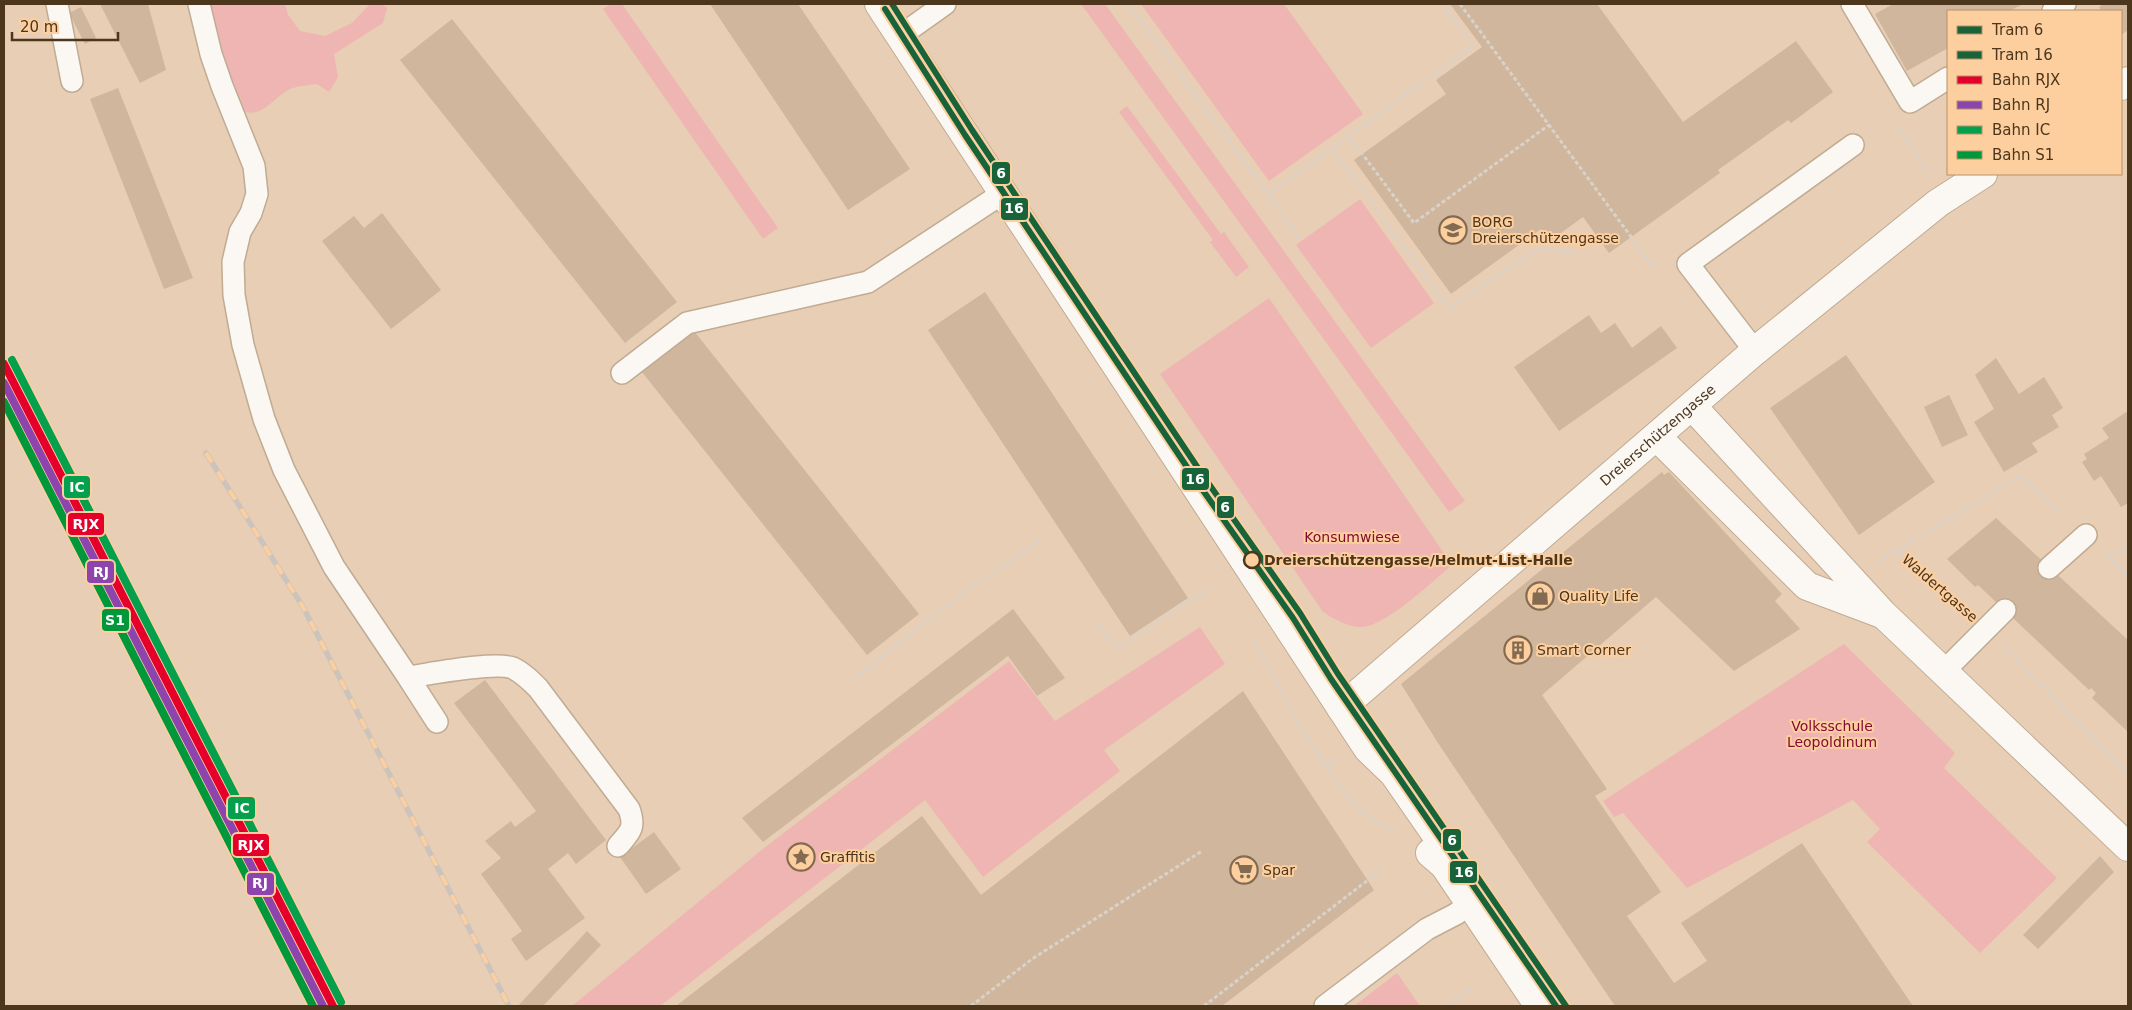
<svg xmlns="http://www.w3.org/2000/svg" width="2132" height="1010" font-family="'DejaVu Sans',sans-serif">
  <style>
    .green { fill: #efb5b2 }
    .building { fill: #cfb69c }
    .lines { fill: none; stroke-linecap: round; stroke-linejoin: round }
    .lane-casing { stroke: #c0ab93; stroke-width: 24 }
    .street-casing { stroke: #c0ab93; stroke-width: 30 }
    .secondary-casing { stroke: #c0ab93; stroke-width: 30 }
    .path { stroke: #dad2ca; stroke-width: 3; stroke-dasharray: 4 2.5; stroke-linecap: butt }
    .lane { stroke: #fbf8f4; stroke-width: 21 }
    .street { stroke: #fbf8f4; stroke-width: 28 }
    .secondary { stroke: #fbf8f4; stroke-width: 28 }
    .rail-casing { stroke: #ccc4bc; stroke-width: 5.5 }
    .rail { stroke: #fdcf9f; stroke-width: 4; stroke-dasharray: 11; stroke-linecap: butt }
    .rail-1-casing { stroke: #fdcf9f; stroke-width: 11 }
    .rail-2-casing { stroke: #fdcf9f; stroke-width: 11 }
    .rail-3-casing { stroke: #fdcf9f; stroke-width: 11 }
    .rail-4-casing { stroke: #fdcf9f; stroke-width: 11 }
    .rail-1 { stroke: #e4002b; stroke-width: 8 }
    .rail-2 { stroke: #8e44ad; stroke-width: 8 }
    .rail-3 { stroke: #04a04e; stroke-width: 8 }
    .rail-4 { stroke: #00983a; stroke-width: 8 }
    .tram-1-casing { stroke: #fdcf9f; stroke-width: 10 }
    .tram-2-casing { stroke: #fdcf9f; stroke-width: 10 }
    .tram-1 { stroke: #19633a; stroke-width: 6 }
    .tram-2 { stroke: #19633a; stroke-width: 6 }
    .stop-dot { fill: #fdcf9f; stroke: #4c361c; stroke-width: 2.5 }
    .labels { text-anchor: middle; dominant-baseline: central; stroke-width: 4; stroke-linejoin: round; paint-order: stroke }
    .poi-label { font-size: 14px; fill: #4c361c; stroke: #fdcf9f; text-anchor: start }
    .street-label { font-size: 14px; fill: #4c361c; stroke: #fdcf9f }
    .park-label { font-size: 14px; fill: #850a37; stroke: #fdcf9f }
    .stop-label { font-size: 14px; font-weight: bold; fill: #4c361c; stroke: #fdcf9f; text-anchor: start }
    .line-badge { stroke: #fdcf9f; stroke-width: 2 }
    .badge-label { font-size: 14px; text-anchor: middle; font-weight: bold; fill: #fff }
  </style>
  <rect width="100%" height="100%" fill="#e7ceb5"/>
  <!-- green -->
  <path class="green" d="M207,4h78l3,11 12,16 25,5 27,-13 18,-19h12l5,4 -4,15 -49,31 4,23 -9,15 -12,-8c-8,1 -19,2 -27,5 -16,8 -28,30 -47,22l-23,-56z
    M611,4h11l156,224 -15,11 -160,-230z
    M1081,4h24l360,497 -16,11z
    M1141,4h143l79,110 -94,67z
    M1127,106l94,128 3,-2 25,35 -13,10 -26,-35 3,-2 -94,-128z
    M1360,199l74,104 -63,45 -75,-103z
    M1269,298l183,267c-20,17 -64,59 -89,62 -15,1 -28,-8 -40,-15l-163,-238z
    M1200,627l25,37 -121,86 16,21 -137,106 -58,-77 -265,206h-88l192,-158 245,-187 46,60z
    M1844,644l111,109 -11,15 113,110 -77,75 -113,-111 13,-13 -27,-29 -166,88 -64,-75 -9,4 -11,-16z
    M1397,973l23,33h-66z"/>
  <!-- building -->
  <path class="building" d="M100,4h48l18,66 -26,13z
    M710,4h88l112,165 -62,41z
    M1450,4h147l86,118 113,-81 37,51 -42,31 -3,-3 -70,50 2,3 -111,80 -26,-36 -33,24 -9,-12 -90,65 -97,-134 92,-66 -10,-14 46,-33z
    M1893,4h130l-13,7h-62v37l-41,23 -32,-57z
    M2103,4h25v26l-7,5v-24h-20l-2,-4z
    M81,7l15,31 -11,6 -16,-31z
    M452,19l225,283 -52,41 -225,-283z
    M118,88l75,190 -29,11 -74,-190z
    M382,213l59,77 -50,39 -69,-88 32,-25 10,12z
    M985,292l203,306 -58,38 -202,-306z
    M1589,315l12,18 14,-10 17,25 29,-22 16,22 -118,83 -45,-64z
    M694,331l225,283 -52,41 -225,-283z
    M1846,355l89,127 -76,53 -89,-127z
    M1996,358l23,36 25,-17 19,31 -11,7 7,12 -27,16 6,9 -34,20 -30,-50 20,-13 -19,-34z
    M1949,395l19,40 -26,12 -18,-40z
    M2128,411v92l-7,4 -20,-31 -7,5 -12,-19 5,-3 -3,-5 25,-16 -7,-10z
    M1662,472l2,3 5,-3 113,122 -7,7 25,28 -66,42 -78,-74 -114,98 65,94 -12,7 66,96 -34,24 47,67 33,-22 -26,-38 121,-80 111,163h-298l-177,-263 -37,-59z
    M1996,518l132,122v92l-36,-34 4,-5 -5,-5 -2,2 -111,-105 -3,2 -28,-28z
    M1013,609l52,69 -28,18 -29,-40 -245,186 -21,-24z
    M485,680l121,160 -30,24 -8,-11 -20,16 37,49 -59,43 -15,-22 11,-8 -41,-57 20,-16 -16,-17 26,-20 4,6 21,-16 -82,-108z
    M1243,691l131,199 -152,116h-546l246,-190 59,79z
    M654,832l27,37 -35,25 -26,-37z
    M2100,856l14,16 -76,77 -15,-14z
    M587,931l14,14 -58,61h-25z"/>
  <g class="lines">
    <!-- lane casing -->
    <g class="lane-casing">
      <path id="lane" d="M57,4l15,77
        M199,4l12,50 11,32 32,80 3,28 -6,19 -11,19 -7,30 1,33 9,50 21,74 20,51 50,97 74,110c22,-3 87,-16 105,-9 10,5 17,12 25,20l91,121c7,19 1,23 -11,37
        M1852,4l58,98 38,-24
        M2053,11l12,-7
        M900,36l45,-32
        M1755,351l-67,-87 165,-119
        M622,373l65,-50 181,-41 135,-89
        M2049,568l37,-33
        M1943,672l62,-62
        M408,677l29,45
        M1325,1006l102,-77 29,-15 15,-11"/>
    </g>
    <!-- street casing -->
    <g class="street-casing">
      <g id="street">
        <path d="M2121,86l7,-5"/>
        <path d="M1692,406l191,208 245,233"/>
        <path d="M1657,437l150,149 72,27"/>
        <path id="s1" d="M1341,708l414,-357 183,-148 45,-29"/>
      </g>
    </g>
    <!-- secondary casing -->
    <g class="secondary-casing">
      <path id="secondary" d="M879,4l489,745 26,25 45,65 5,26
        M1430,853l14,12 95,141"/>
    </g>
    <!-- path -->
    <path class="path" d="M1129,4l171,235
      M1460,4l191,260h9
      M1900,130l27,41
      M1349,136l65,87 135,-98
      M1332,148l117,161 82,-55 13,-5 29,4
      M1268,195l205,-149 -31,-42
      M2107,555l21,20
      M2110,558l18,-12
      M1879,562l18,-12
      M1965,610l-68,-60 123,-74 44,39
      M1096,622l18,23 7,1 88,-59
      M1253,638c30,56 59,117 101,165 10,12 27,21 40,30
      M2006,649l122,124
      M854,678l122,-95 12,-6 54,-38
      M1326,765l10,-6
      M971,1006l61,-47 170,-108
      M1204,1006l164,-126 14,-15
      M1445,1006l26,-17"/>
    <!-- lane -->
    <use href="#lane" class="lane"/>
    <!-- street -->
    <use href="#street" class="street"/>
    <!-- secondary -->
    <use href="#secondary" class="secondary"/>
    <!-- rail casing -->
    <g class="rail-casing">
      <path id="rail" d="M206,453l97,154 206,399"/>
    </g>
    <!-- rail -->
    <use href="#rail" class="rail"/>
    <!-- rail-1 casing -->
    <g class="rail-1-casing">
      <path id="rail-1" d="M4,364l329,642"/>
    </g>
    <!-- rail-2 casing -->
    <g class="rail-2-casing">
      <path id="rail-2" d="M4,383l319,623"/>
    </g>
    <!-- rail-3 casing -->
    <g class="rail-3-casing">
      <path id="rail-3" d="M12,360l329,642"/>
    </g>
    <!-- rail-4 casing -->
    <g class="rail-4-casing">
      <path id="rail-4" d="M4,402l309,604"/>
    </g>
    <!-- rail-1 -->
    <use href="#rail-1" class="rail-1"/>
    <!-- rail-2 -->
    <use href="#rail-2" class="rail-2"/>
    <!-- rail-3 -->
    <use href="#rail-3" class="rail-3"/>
    <!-- rail-4 -->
    <use href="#rail-4" class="rail-4"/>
    <!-- tram-1 casing -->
    <g class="tram-1-casing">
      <path id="tram-1" d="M892,4l80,126 232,347 96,136 38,61 228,332"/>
    </g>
    <!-- tram-2 casing -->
    <g class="tram-2-casing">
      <path id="tram-2" d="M885,9l80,126 232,347 96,136 38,61 225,327"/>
    </g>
    <!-- tram-1 -->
    <use href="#tram-1" class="tram-1"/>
    <!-- tram-2 -->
    <use href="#tram-2" class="tram-2"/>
  </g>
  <!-- icons -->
  <defs>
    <g id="school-ring" transform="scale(1.4375)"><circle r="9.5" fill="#fdcf9f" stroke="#826b52" stroke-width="1.5"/><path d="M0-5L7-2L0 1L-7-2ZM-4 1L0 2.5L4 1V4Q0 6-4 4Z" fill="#826b52"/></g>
    <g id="shop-ring" transform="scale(1.4375)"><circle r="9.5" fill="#fdcf9f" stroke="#826b52" stroke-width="1.5"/><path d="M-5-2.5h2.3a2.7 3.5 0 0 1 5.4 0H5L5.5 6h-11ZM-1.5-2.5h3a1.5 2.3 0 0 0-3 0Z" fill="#826b52"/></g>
    <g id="building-ring" transform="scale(1.4375)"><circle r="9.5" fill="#fdcf9f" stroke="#826b52" stroke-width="1.5"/><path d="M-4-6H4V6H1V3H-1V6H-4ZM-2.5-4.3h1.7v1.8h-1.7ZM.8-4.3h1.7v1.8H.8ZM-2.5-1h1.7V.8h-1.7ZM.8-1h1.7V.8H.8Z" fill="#826b52"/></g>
    <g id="sight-ring" transform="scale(1.4375)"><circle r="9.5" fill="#fdcf9f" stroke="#826b52" stroke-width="1.5"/><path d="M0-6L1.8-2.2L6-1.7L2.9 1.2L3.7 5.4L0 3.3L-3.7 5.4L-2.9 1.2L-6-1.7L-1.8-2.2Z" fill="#826b52"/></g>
    <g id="supermarket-ring" transform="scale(1.4375)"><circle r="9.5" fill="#fdcf9f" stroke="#826b52" stroke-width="1.5"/><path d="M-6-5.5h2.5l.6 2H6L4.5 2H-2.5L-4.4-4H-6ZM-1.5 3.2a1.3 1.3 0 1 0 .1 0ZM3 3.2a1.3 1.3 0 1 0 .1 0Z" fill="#826b52"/></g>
  </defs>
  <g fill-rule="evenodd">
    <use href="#school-ring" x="1453" y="230"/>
    <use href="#shop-ring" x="1540" y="596"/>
    <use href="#building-ring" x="1518" y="650"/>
    <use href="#sight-ring" x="801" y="857"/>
    <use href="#supermarket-ring" x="1244" y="870"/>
  </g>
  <!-- markers -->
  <circle class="stop-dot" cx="1252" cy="560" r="8"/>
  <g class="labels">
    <!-- poi labels -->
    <g class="poi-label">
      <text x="1472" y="222">BORG<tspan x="1472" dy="16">Dreierschützengasse</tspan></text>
      <text x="1559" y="596">Quality Life</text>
      <text x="1537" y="650">Smart Corner</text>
      <text x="820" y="857">Graffitis</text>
      <text x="1263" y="870">Spar</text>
    </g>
    <!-- street labels -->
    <g class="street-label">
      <text stroke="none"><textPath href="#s1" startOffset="418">Dreierschützengasse</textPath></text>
      <text transform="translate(1940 588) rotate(41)">Waldertgasse</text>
    </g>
    <!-- park labels -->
    <g class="park-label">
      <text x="1352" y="537">Konsumwiese</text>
      <text x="1832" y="726">Volksschule<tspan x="1832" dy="16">Leopoldinum</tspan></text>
    </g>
    <!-- stop labels -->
    <g class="stop-label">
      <text x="1264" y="560">Dreierschützengasse/Helmut-List-Halle</text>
    </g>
  </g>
  <g class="line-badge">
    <rect x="991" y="161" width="20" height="24" rx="5" fill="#19633a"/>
    <rect x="1000" y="197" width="29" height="24" rx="5" fill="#19633a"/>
    <rect x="1181" y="467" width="29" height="24" rx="5" fill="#19633a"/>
    <rect x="63" y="475" width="28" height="24" rx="5" fill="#04a04e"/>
    <rect x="1216" y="495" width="19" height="24" rx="5" fill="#19633a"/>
    <rect x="67" y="512" width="38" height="24" rx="5" fill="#e4002b"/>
    <rect x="86" y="560" width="29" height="24" rx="5" fill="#8e44ad"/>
    <rect x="101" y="608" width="29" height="24" rx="5" fill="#00983a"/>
    <rect x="227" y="796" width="29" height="24" rx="5" fill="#04a04e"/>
    <rect x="1442" y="828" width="20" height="24" rx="5" fill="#19633a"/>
    <rect x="232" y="833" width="38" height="24" rx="5" fill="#e4002b"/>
    <rect x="1449" y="860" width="29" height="24" rx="5" fill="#19633a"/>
    <rect x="246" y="872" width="29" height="24" rx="5" fill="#8e44ad"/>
  </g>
  <g class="badge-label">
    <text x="1001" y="178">6</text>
    <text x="1014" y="213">16</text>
    <text x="1195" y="484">16</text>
    <text x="77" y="492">IC</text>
    <text x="1225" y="512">6</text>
    <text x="86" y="529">RJX</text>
    <text x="101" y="577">RJ</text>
    <text x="115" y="625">S1</text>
    <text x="242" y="813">IC</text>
    <text x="1452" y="845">6</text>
    <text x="251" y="850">RJX</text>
    <text x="1464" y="877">16</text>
    <text x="260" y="888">RJ</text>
  </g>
  <!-- border -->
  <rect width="2132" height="1010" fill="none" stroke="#4c361c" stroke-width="10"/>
  <!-- legend -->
  <rect x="1947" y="10" width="175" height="165" fill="#fdcf9f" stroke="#b6926b"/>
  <rect x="1957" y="26" width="25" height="8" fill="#19633a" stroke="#b6926b"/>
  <text x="1992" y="35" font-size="15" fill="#4c361c">Tram 6</text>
  <rect x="1957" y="51" width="25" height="8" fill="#19633a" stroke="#b6926b"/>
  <text x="1992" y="60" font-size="15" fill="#4c361c">Tram 16</text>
  <rect x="1957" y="76" width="25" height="8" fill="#e4002b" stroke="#b6926b"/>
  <text x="1992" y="85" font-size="15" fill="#4c361c">Bahn RJX</text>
  <rect x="1957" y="101" width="25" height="8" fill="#8e44ad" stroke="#b6926b"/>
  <text x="1992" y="110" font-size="15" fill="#4c361c">Bahn RJ</text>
  <rect x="1957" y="126" width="25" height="8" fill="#04a04e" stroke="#b6926b"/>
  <text x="1992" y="135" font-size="15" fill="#4c361c">Bahn IC</text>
  <rect x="1957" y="151" width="25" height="8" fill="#00983a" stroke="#b6926b"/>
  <text x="1992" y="160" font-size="15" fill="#4c361c">Bahn S1</text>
  <!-- scale -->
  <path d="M12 32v8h106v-8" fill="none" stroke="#4c361c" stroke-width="2.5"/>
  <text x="20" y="32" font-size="15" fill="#4c361c" stroke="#fdcf9f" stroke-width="4" paint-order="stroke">20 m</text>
</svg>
